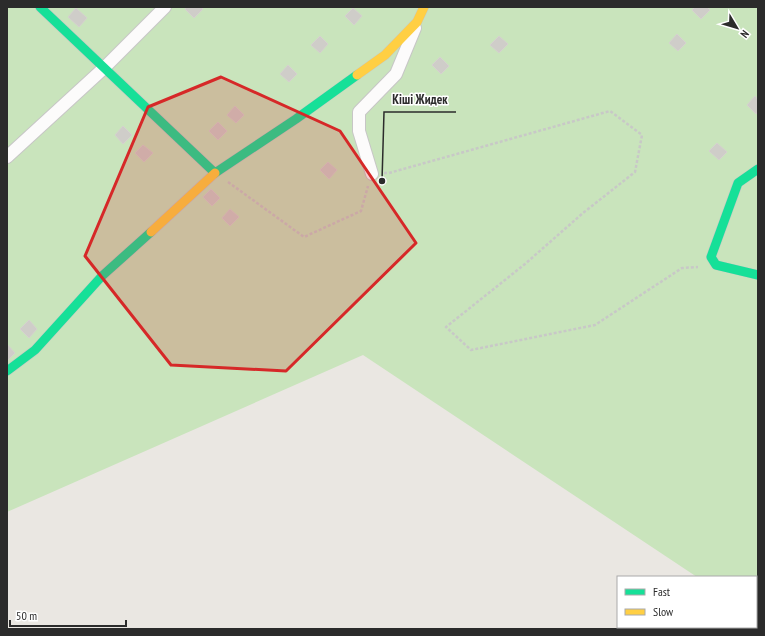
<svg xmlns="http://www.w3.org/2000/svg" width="765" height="636" font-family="'PT Sans Narrow',sans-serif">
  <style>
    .green { fill: #c9e4bc }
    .building { fill: #cfcdc9; stroke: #d5d2ce }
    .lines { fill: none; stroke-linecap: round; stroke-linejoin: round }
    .street-casing { stroke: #c7c6c6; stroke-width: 14 }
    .fast-casing { stroke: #c7c6c6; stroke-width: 10 }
    .slow-casing { stroke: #c7c6c6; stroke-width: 10 }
    .path { stroke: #c8c8c7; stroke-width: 2.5; stroke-dasharray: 3 2; stroke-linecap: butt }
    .street { stroke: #fcfbfb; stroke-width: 12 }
    .fast { stroke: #16e098; stroke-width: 9 }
    .slow { stroke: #ffcf43; stroke-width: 9 }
    .marked { fill: #d62828; fill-opacity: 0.2; stroke: #d62828; stroke-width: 3; stroke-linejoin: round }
    .leader { fill: none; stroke: #2b2b2b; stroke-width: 1.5 }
    .callout-dot { fill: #2b2b2b; stroke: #fff; stroke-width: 1.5 }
    .callout-label { font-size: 13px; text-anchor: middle; font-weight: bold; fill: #2b2b2b; stroke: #fff; stroke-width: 3; stroke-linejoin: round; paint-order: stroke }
  </style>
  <rect width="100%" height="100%" fill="#eae7e2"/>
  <!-- green -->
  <path class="green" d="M7,7h751v611l-2,-2v-39h-59l-334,-222 -356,157z"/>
  <!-- building -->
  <path class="building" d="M187,7h14l2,2 -9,9 -9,-9z
    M695,7h12l3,3 -9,9 -9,-9z
    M76,8l11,10 -8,9 -11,-10z
    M353,8l9,8 -8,9 -9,-9z
    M677,34l9,9 -8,8 -9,-8z
    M320,36l8,8 -8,9 -9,-8z
    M499,36l9,8 -9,9 -9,-8z
    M440,57l9,9 -8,8 -9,-9z
    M288,65l9,9 -8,8 -9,-8z
    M755,96l3,4v11l-2,3 -9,-9z
    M235,106l9,9 -8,8 -9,-8z
    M218,122l9,9 -9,9 -9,-9z
    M123,126l9,9 -9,9 -8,-9z
    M717,143l10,9 -8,8 -10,-9z
    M143,145l10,8 -9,9 -9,-9z
    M328,162l9,8 -8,9 -9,-9z
    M211,189l9,9 -8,8 -9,-9z
    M230,209l9,8 -9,9 -8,-8z
    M29,320l8,9 -8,9 -9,-9z
    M7,344l8,9 -8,8z"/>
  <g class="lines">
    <!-- street casing -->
    <g class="street-casing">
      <path id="street" d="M7,157l97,-89 61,-61
        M372,174l-13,-43v-19l37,-38 19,-46"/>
    </g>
    <!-- fast casing -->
    <g class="fast-casing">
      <path id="fast" d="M40,7l175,166 81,-54 61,-44
        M758,169l-20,14 -27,74 5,8 42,10
        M7,371l28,-21 67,-74 49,-44"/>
    </g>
    <!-- slow casing -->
    <g class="slow-casing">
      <path id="slow" d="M357,75l28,-20 32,-33 7,-15
        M151,232l64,-59"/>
    </g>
    <!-- path -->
    <path class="path" d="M384,173h5l221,-62 32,24 -7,37 -52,41 -58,51 -79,63 25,23 124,-25 87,-57 16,-1
      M228,182l76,55 57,-26 7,-25"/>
    <!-- street -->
    <use href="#street" class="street"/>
    <!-- fast -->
    <use href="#fast" class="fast"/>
    <!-- slow -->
    <use href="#slow" class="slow"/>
  </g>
  <!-- marked area -->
  <path class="marked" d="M221,77l119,54 76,112 -130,128 -115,-6 -86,-109 63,-149z"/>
  <!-- callouts -->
  <path class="leader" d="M382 181L384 112H456"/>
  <circle class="callout-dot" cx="382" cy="181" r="4"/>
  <g class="callout-label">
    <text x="420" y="104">Кіші Жидек</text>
  </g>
  <!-- border -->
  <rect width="765" height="636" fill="none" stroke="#2b2b2b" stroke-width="16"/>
  <!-- legend -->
  <rect x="617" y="576" width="140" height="52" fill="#ffffff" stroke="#aaaaaa"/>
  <rect x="625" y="589" width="20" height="6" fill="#16e098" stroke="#aaaaaa"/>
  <text x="653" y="596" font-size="12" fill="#2b2b2b">Fast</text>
  <rect x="625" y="609" width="20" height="6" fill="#ffcf43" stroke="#aaaaaa"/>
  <text x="653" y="616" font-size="12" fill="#2b2b2b">Slow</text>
  <!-- north arrow -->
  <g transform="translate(737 28) rotate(128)" stroke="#ffffff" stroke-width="3" paint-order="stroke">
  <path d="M0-3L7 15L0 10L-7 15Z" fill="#2b2b2b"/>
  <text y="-6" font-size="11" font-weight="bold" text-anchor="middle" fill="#2b2b2b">N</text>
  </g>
  <!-- scale -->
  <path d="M10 620v6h116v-6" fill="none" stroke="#2b2b2b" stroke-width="2"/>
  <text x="16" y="620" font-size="12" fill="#2b2b2b" stroke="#ffffff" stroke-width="3" paint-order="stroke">50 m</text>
</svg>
